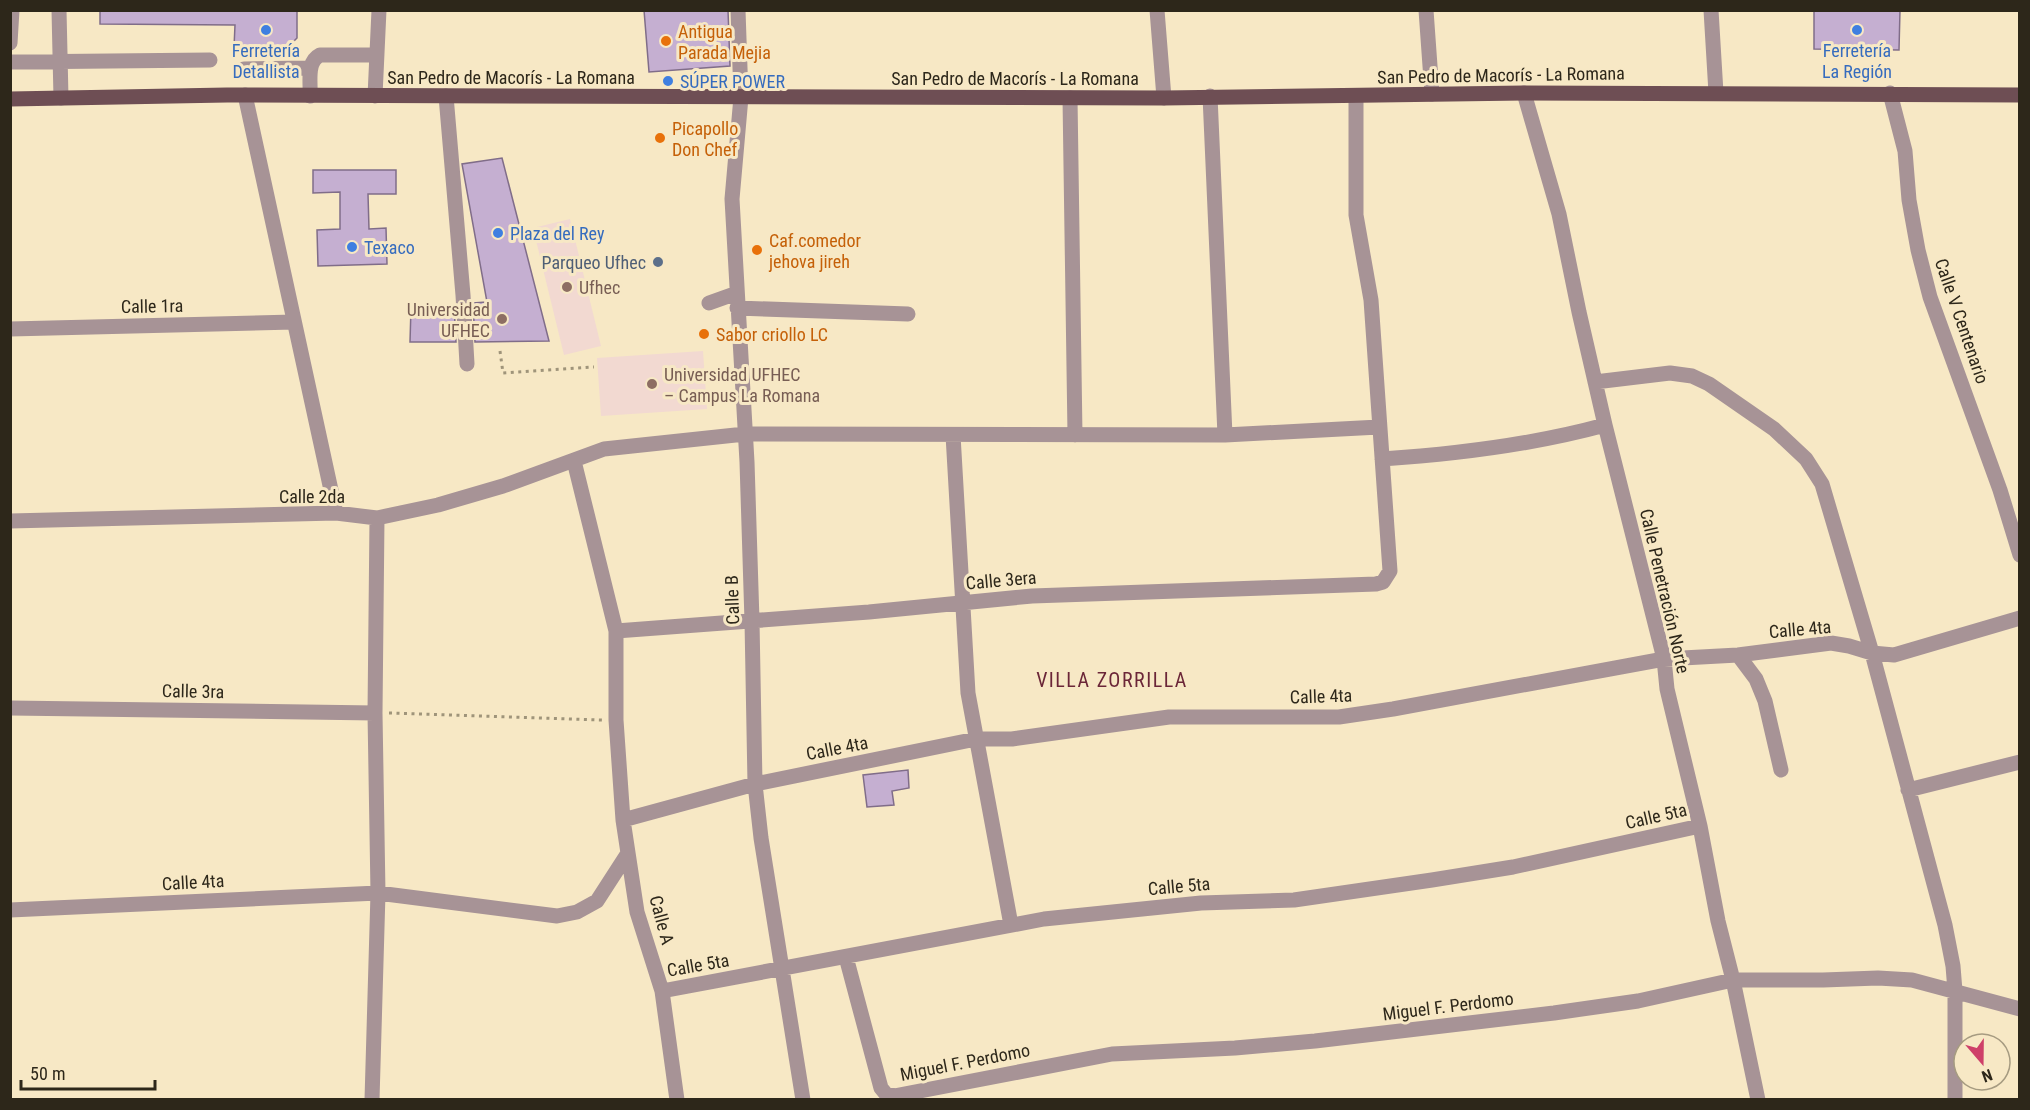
<svg xmlns="http://www.w3.org/2000/svg" width="2030" height="1110" font-family="'Roboto Condensed',sans-serif">
  <style>
    .education { fill: #f2d9d1 }
    .building { fill: #c5afd1; stroke: #806d89; stroke-width: 1.5 }
    .lines { fill: none; stroke-linecap: round; stroke-linejoin: round }
    .path { stroke: #9f947a; stroke-width: 3; stroke-dasharray: 3 4.5; stroke-linecap: butt }
    .minor { stroke: #a79396; stroke-width: 15 }
    .major { stroke: #6e4e54; stroke-width: 15 }
    .shop-dot { fill: #3f7fe0; stroke: #f7e8c5; stroke-width: 2 }
    .food-dot { fill: #e8710a; stroke: #f7e8c5; stroke-width: 2 }
    .service-dot { fill: #5c6f8a; stroke: #f7e8c5; stroke-width: 2 }
    .education-dot { fill: #8d6e63; stroke: #f7e8c5; stroke-width: 2 }
    .labels { text-anchor: middle; dominant-baseline: central; stroke-width: 6; stroke-linejoin: round; paint-order: stroke }
    .food-label { font-size: 18px; fill: #c56008; stroke: #f7e8c5; text-anchor: start }
    .shop-label { font-size: 18px; fill: #366cbe; stroke: #f7e8c5; text-anchor: start }
    .street-label { font-size: 18px; fill: #2d271a; stroke: #f7e8c5 }
    .service-label { font-size: 18px; fill: #4e5e75; stroke: #f7e8c5; text-anchor: end }
    .education-label { font-size: 18px; fill: #785e54; stroke: #f7e8c5; text-anchor: start }
    .neighbourhood-label { font-size: 20px; letter-spacing: 1.5px; fill: #6b2638; stroke: #f7e8c5 }
  </style>
  <rect width="100%" height="100%" fill="#f7e8c5"/>
  <!-- education -->
  <path class="education" d="M570,219l31,127 -37,9 -31,-127z
    M703,351l4,58 -106,7 -4,-58z"/>
  <!-- building -->
  <path class="building" d="M100,10h197v28l-12,12 -51,-2 1,-23 -135,-1z
    M644,10h84l2,56 -81,6z
    M1814,10h86l-1,40 -85,-1z
    M502,158l47,183 -74,1 -2,-39 14,-1 -25,-138z
    M313,170h83v24h-28l1,35 17,-1 1,36 -69,2 -1,-36 23,-1v-37l-27,1z
    M454,305l2,37h-46l1,-34z
    M908,770l1,18 -17,3 2,14 -27,2 -4,-32z"/>
  <g class="lines">
    <!-- path -->
    <path class="path" d="M500,351l3,22 91,-6
      M389,713l213,7"/>
    <!-- minor -->
    <path class="minor" d="M59,10l2,88
      M738,10l3,87 -9,102 15,263 5,159 3,163 6,54 42,262
      M1157,10l7,88
      M1426,10l6,84
      M1711,10l5,83
      M10,43l2,-33
      M10,62l200,-2
      M244,69l67,-1
      M1524,93l35,121 20,98 26,113 59,234 3,30 33,137 18,95 15,59 25,120
      M1890,93l15,58 4,49 9,50 12,47 70,193 20,65
      M245,95l91,418
      M310,96c1,-14 -4,-34 10,-41h57
      M375,96l4,-86
      M446,96l17,199 4,69
      M1210,96l15,339
      M1070,98l5,337
      M709,303l28,-10
      M737,308l171,6
      M10,329l284,-7
      M1595,382l75,-9 22,3 17,8 65,45 32,30 16,25 50,169 73,272 8,41 2,25v109
      M953,435l15,258 43,232
      M1382,459c76,-5 150,-14 223,-34
      M574,461l42,170v89l7,100 14,92 25,79 15,109
      M10,521l326,-8 41,5 61,-13 65,-19 101,-37 141,-15 480,1 154,-8
      M616,631l253,-19 163,-16 344,-12 7,-2 7,-11 -19,-271 -15,-85v-119
      M1738,655l18,24 9,22 16,69
      M10,708l365,5
      M1908,790l112,-28
      M623,820l132,-36 221,-45h36l157,-22h170l54,-8 271,-50 74,-4 93,-12 18,3 23,7 22,2 126,-37
      M10,910l368,-17 179,23 20,-4 20,-11 31,-48
      M846,957l35,131 5,6 8,2 218,-42 123,-6 80,-7 239,-28 84,-12 95,-21h90l55,-2 34,2 108,29
      M662,991l382,-72 157,-16 93,-3 138,-20 81,-13 187,-41
      M372,1100l6,-207 -3,-180 2,-195"/>
    <!-- major -->
    <path class="major" d="M10,99l217,-4 937,3 360,-5 496,2"/>
  </g>
  <!-- markers -->
  <g class="shop-dot">
    <circle cx="266" cy="30" r="6"/>
    <circle cx="1857" cy="30" r="6"/>
    <circle cx="668" cy="81" r="6"/>
    <circle cx="498" cy="233" r="6"/>
    <circle cx="352" cy="247" r="6"/>
  </g>
  <g class="food-dot">
    <circle cx="666" cy="41" r="6"/>
    <circle cx="660" cy="138" r="6"/>
    <circle cx="757" cy="250" r="6"/>
    <circle cx="704" cy="334" r="6"/>
  </g>
  <circle class="service-dot" cx="658" cy="262" r="6"/>
  <g class="education-dot">
    <circle cx="567" cy="287" r="6"/>
    <circle cx="502" cy="319" r="6"/>
    <circle cx="652" cy="384" r="6"/>
  </g>
  <g class="labels">
    <!-- food labels -->
    <g class="food-label">
      <text x="678" y="31">Antigua<tspan x="678" dy="21">Parada Mejia</tspan></text>
      <text x="672" y="128">Picapollo<tspan x="672" dy="21">Don Chef</tspan></text>
      <text x="769" y="240">Caf.comedor<tspan x="769" dy="21">jehova jireh</tspan></text>
      <text x="716" y="334">Sabor criollo LC</text>
    </g>
    <!-- shop labels -->
    <g class="shop-label">
      <text x="266" y="50" text-anchor="middle">Ferretería<tspan x="266" dy="21">Detallista</tspan></text>
      <text x="1857" y="50" text-anchor="middle">Ferretería<tspan x="1857" dy="21">La Región</tspan></text>
      <text x="680" y="81">SÚPER POWER</text>
      <text x="510" y="233">Plaza del Rey</text>
      <text x="364" y="247">Texaco</text>
    </g>
    <!-- street labels -->
    <g class="street-label">
      <text transform="translate(1501 75) rotate(-1)">San Pedro de Macorís - La Romana</text>
      <text x="511" y="77">San Pedro de Macorís - La Romana</text>
      <text x="1015" y="78">San Pedro de Macorís - La Romana</text>
      <text transform="translate(152 306) rotate(-1)">Calle 1ra</text>
      <text transform="translate(1962 321) rotate(71)">Calle V Centenario</text>
      <text x="312" y="496">Calle 2da</text>
      <text transform="translate(1001 580) rotate(-5)">Calle 3era</text>
      <text transform="translate(1665 591) rotate(77)">Calle Penetración Norte</text>
      <text transform="translate(732 600) rotate(-92)">Calle B</text>
      <text transform="translate(1800 629) rotate(-5)">Calle 4ta</text>
      <text transform="translate(193 691) rotate(1)">Calle 3ra</text>
      <text transform="translate(1321 696) rotate(-2)">Calle 4ta</text>
      <text transform="translate(837 748) rotate(-11)">Calle 4ta</text>
      <text transform="translate(1656 816) rotate(-13)">Calle 5ta</text>
      <text transform="translate(193 882) rotate(-3)">Calle 4ta</text>
      <text transform="translate(1179 886) rotate(-5)">Calle 5ta</text>
      <text transform="translate(662 920) rotate(75)">Calle A</text>
      <text transform="translate(698 965) rotate(-10)">Calle 5ta</text>
      <text transform="translate(1448 1006) rotate(-7)">Miguel F. Perdomo</text>
      <text transform="translate(965 1062) rotate(-11)">Miguel F. Perdomo</text>
    </g>
    <!-- service labels -->
    <g class="service-label">
      <text x="646" y="262">Parqueo Ufhec</text>
    </g>
    <!-- education labels -->
    <g class="education-label">
      <text x="579" y="287">Ufhec</text>
      <text x="490" y="309" text-anchor="end">Universidad<tspan x="490" dy="21">UFHEC</tspan></text>
      <text x="664" y="374">Universidad UFHEC<tspan x="664" dy="21">– Campus La Romana</tspan></text>
    </g>
    <!-- neighbourhood labels -->
    <g class="neighbourhood-label">
      <text x="1112" y="680">VILLA ZORRILLA</text>
    </g>
  </g>
  <!-- border -->
  <rect width="2030" height="1110" fill="none" stroke="#2d271a" stroke-width="24"/>
  <!-- north arrow -->
  <g transform="translate(1982 1062) rotate(160)"><circle r="28" fill="#f7e8c5" stroke="#a69b81" stroke-width="1.5"/>
  <path d="M0-4.5L10 22L0 15L-10 22Z" fill="#ce4069"/>
  <text y="-9" font-size="16" font-weight="bold" text-anchor="middle" fill="#2d271a">N</text>
  </g>
  <!-- scale -->
  <path d="M21 1080v9h134v-9" fill="none" stroke="#2d271a" stroke-width="3"/>
  <text x="30" y="1080" font-size="18" fill="#2d271a" stroke="#f7e8c5" stroke-width="4.5" paint-order="stroke">50 m</text>
</svg>
